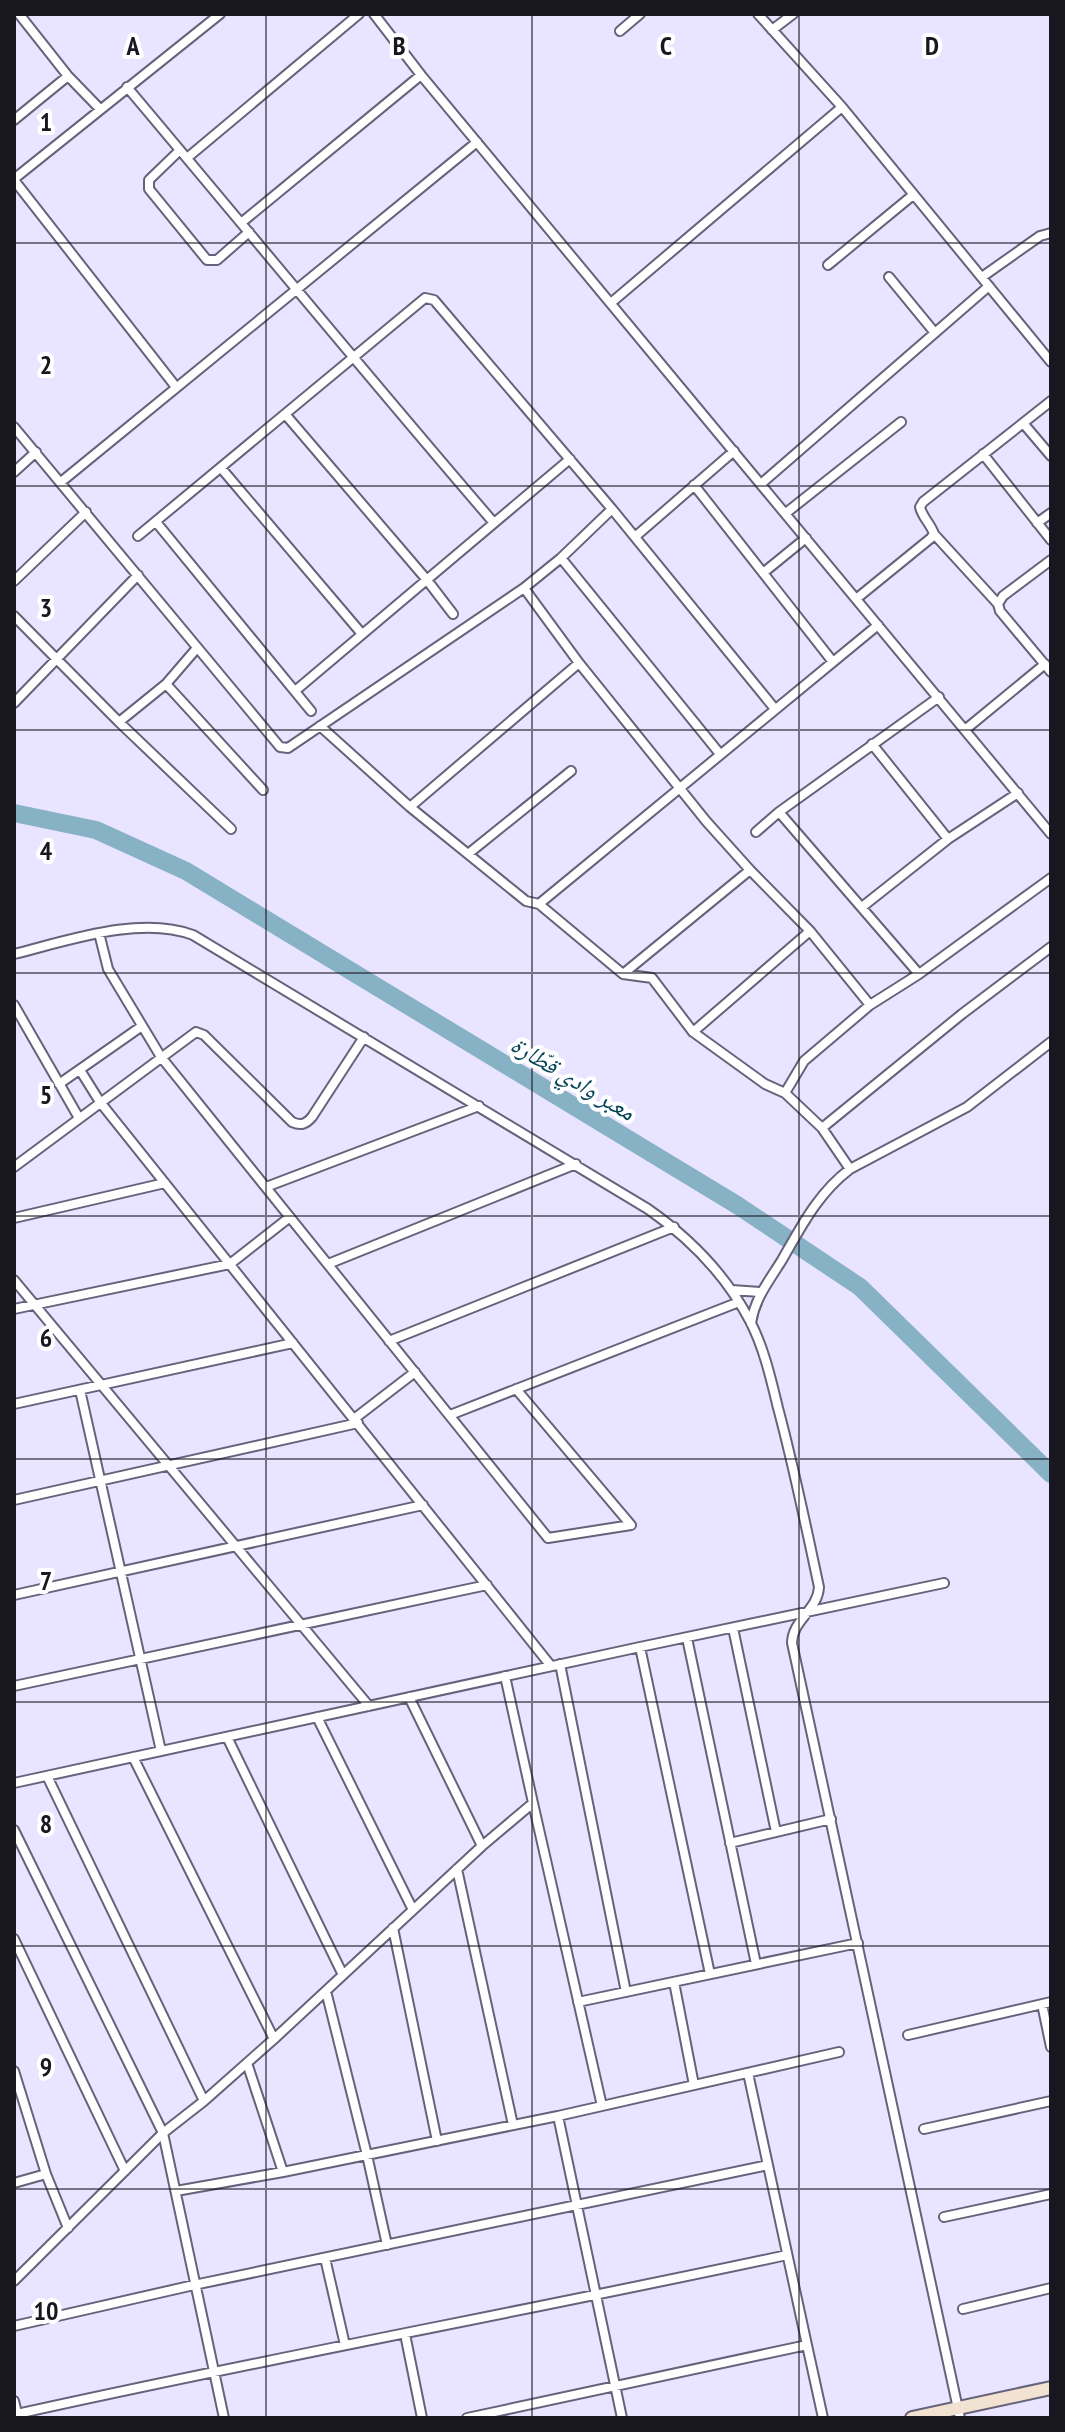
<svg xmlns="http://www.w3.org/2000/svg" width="1065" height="2432" font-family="'PT Sans Narrow','Noto Naskh Arabic',sans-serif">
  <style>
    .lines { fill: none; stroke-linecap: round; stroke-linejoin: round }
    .river { stroke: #87b2c6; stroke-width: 18 }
    .street-casing { stroke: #666279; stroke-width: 12 }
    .secondary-casing { stroke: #666279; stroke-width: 16 }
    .street { stroke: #fff; stroke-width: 8 }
    .secondary { stroke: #f2e2d1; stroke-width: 12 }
    .grid { fill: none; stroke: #18161f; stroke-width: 2; stroke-opacity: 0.55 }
    .labels { text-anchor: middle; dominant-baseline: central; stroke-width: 8; stroke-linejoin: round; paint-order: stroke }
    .water-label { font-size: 24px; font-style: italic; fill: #054459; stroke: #fff }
    .grid-label { font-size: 26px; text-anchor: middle; font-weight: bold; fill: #18161f; stroke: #fff; stroke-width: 8; stroke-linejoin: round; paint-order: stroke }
  </style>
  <rect width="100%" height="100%" fill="#e9e4ff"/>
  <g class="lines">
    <!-- river -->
    <path class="river" d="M14,813l82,17 90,41 551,334 123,82 191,187"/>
    <!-- street casing -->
    <g class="street-casing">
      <path id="street" d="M19,14l49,62 32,33
        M374,14l47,61 630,759
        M772,30l21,-16
        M620,31l20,-17
        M127,87c123,146 243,292 367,436
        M842,107l209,255
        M14,120l54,-44
        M180,150l-31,30v9l58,71h10l32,-28
        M187,158l172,-144
        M14,179l206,-165
        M14,180l162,207
        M241,223l180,-148
        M828,265l85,-70
        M889,277l46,56
        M982,277l58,-41 11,-3
        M612,302l230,-195 -84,-93
        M285,414l142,166 26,34
        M1023,423l28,33
        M14,427l266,320 8,1 236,-160 37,-30 51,-49 163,200
        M983,454l68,86
        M221,468l141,166
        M14,472l22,-20
        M61,482l416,-340
        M762,483l227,-197
        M694,485l139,177
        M786,513l115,-91
        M156,522l155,189
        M1037,523l14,-10
        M934,534l64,70 2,7 51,61
        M138,536l287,-238 9,2 178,209
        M636,536l98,-85
        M561,558l159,196
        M763,573l43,-35
        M14,581l72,-69
        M524,588l55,75 127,158 44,49 60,61 60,74
        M856,599l75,-61 3,-4c-3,-10 -12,-17 -14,-27l3,-5 128,-101
        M998,604l5,-8 48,-36
        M14,616l105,106 112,107
        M166,684l97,106
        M295,691l275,-232
        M14,703l124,-128
        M119,722l47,-38 31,-36
        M320,726l90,81 116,94 13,3 339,-279
        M966,729l79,-65
        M872,744l76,95
        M410,807l169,-144
        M779,812l140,162
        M756,832l23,-20 160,-115
        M468,854l103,-83
        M539,904l84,70 29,4 41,54 72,52 20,9 37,35 28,41
        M862,907l86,-68 70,-46
        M99,933l9,36 53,88 387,481 83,-13 -115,-136
        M14,954c53,-13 126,-39 179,-19l455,274c43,30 78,66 102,112 14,27 21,58 28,87 16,59 28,119 41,179 -1,23 -27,33 -27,56l168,775
        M623,974l127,-104
        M14,1005l65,113
        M693,1032l117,-101
        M80,1070l20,32 451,564
        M59,1084l83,-58
        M785,1093l19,-32 66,-56 49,-31 132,-96
        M822,1128l140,-114 89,-67
        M14,1167l182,-135 8,3 88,87c9,4 14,2 20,-5l52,-80
        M266,1187l213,-81
        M14,1218l151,-35
        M328,1264l248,-100
        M14,1280l355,426
        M732,1290l28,2
        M14,1309l216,-45 60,-47
        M751,1323c4,-25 18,-42 31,-63 19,-33 36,-67 68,-91l117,-62 84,-65
        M389,1341l285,-114
        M80,1390l81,361
        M14,1404l279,-61
        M450,1415l289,-113
        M354,1419l61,-47
        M14,1500l344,-77
        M14,1595l409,-90
        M733,1628l43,204
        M687,1638l69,326
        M640,1647l70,327
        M560,1664l66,328
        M14,1686l473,-101
        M409,1697l73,149
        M317,1717l96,193
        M227,1737l116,238
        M133,1757l141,282
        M47,1776l157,325
        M14,1783l626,-136 304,-64
        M533,1803l69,303
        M14,1830l149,303 61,285
        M730,1843l101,-24
        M457,1869l56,256
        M393,1928l44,213
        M14,1939l111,232
        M674,1982l20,103
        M326,1991l41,164 20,90
        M578,2002l280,-59
        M1042,2004l9,43
        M908,2035l143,-33
        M247,2063l36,109 275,-56 64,302
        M14,2071l32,103 22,54
        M558,2116l281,-64
        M924,2129l127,-28
        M14,2183l32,-9
        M176,2191l107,-19
        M944,2217l107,-23
        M325,2258l20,87
        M14,2281l149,-148 41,-32 70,-62 208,-193 51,-43 -28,-127
        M963,2309l88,-21
        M14,2326l180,-41 574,-120
        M405,2334l17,84
        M807,2345l16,73
        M14,2401l4,16
        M17,2414c256,-57 514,-104 770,-159
        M467,2418l340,-73 -59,-272"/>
    </g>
    <!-- secondary casing -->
    <g class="secondary-casing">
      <path id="secondary" d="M912,2418l139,-30"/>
    </g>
    <!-- street -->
    <use href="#street" class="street"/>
    <!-- secondary -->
    <use href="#secondary" class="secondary"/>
  </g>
  <!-- grid -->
  <path class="grid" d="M266,14v2404M532,14v2404M799,14v2404M14,243h1037M14,486h1037M14,730h1037M14,973h1037M14,1216h1037M14,1459h1037M14,1702h1037M14,1946h1037M14,2189h1037"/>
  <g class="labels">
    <!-- water labels -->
    <g class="water-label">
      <text transform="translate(573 1078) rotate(31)">معبر وادي قطّارة</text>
    </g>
  </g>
  <g class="grid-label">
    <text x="133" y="55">A</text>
    <text x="399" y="55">B</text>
    <text x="666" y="55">C</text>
    <text x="932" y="55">D</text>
    <text x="46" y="131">1</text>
    <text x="46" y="374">2</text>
    <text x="46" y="617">3</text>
    <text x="46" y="860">4</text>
    <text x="46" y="1104">5</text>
    <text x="46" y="1347">6</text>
    <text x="46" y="1590">7</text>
    <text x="46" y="1833">8</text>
    <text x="46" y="2076">9</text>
    <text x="46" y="2320">10</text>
  </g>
  <!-- border -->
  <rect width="1065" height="2432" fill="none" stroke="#18161f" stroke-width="32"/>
</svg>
